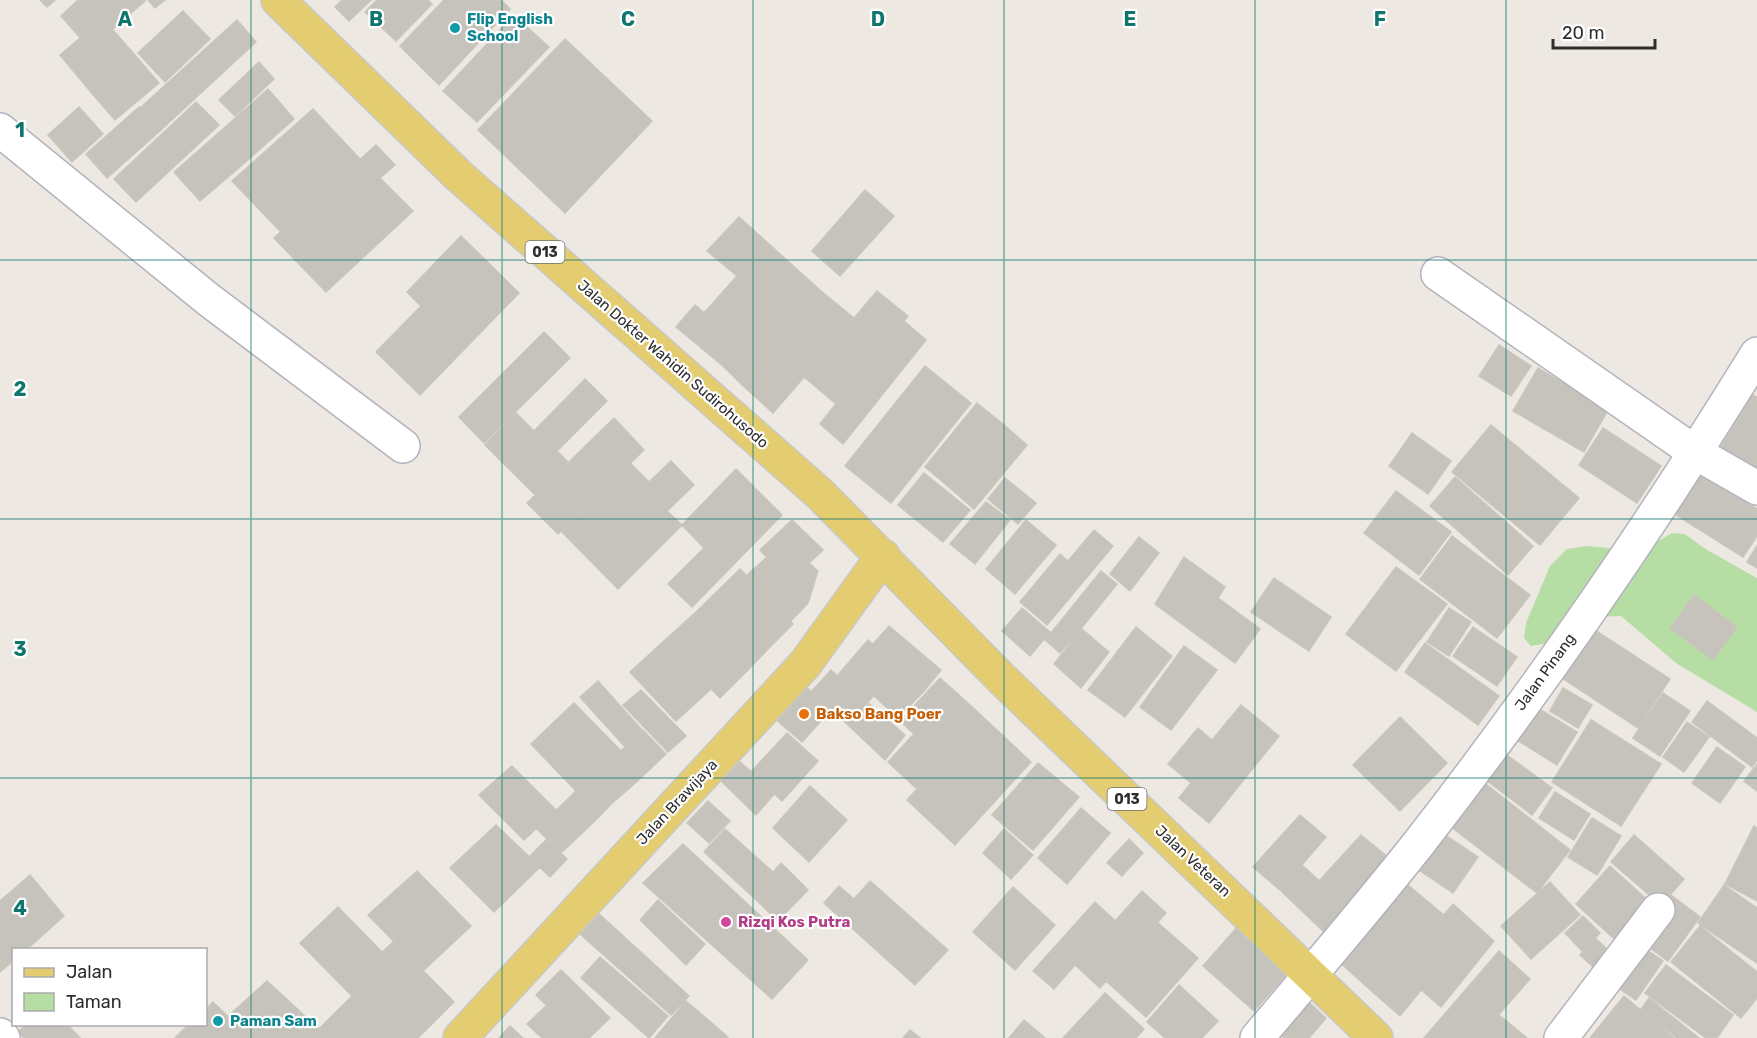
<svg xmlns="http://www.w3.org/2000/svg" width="1757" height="1038" font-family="Rubik,sans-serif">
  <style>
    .green { fill: #b6dea4 }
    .building { fill: #c6c3bd; stroke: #c9c5bb; stroke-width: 1.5 }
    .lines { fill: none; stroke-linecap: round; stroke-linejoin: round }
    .minor-casing { stroke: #b2b3bc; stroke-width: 36 }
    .major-casing { stroke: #c9c9c9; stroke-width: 36 }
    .minor { stroke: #fff; stroke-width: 33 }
    .major { stroke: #e4cc70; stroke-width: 33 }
    .grid { fill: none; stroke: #0f766e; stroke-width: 1.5; stroke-opacity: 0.55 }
    .culture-dot { fill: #0f9aa8; stroke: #fff; stroke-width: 2 }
    .food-dot { fill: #e8710a; stroke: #fff; stroke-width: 2 }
    .hotel-dot { fill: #d1479c; stroke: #fff; stroke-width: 2 }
    .labels { text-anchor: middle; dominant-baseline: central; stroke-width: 4.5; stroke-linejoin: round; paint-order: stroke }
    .shield { fill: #fff; stroke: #6d6d6d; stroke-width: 1.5 }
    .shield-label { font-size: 14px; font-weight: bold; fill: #2e2e2e }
    .culture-label { font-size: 15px; font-weight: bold; fill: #0d838f; stroke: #fff; text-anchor: start }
    .street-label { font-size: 15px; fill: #2e2e2e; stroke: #fff }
    .food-label { font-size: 15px; font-weight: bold; fill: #c56008; stroke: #fff; text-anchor: start }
    .hotel-label { font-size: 15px; font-weight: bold; fill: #b23c85; stroke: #fff; text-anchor: start }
    .grid-label { font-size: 20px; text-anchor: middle; font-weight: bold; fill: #0f766e; stroke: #fff; stroke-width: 4.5; stroke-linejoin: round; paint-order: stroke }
  </style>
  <rect width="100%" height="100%" fill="#ede9e2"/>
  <!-- green -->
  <path class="green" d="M1672,533l13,1 22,16 50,28v134l-81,-49 -55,-47 -24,1 -42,25 -24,4 -7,-8 2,-15 24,-57 17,-17 20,-3 43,4 22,-5z"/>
  <!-- building -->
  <path class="building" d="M40,0h15l-8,7z
    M78,0h66l1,1 -55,48 -29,-33z
    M148,0h17l-10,8z
    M342,0h29l-22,21 -14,-14z
    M377,0h51l4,4 -36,37 -31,-29z
    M444,0h57l9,9 -71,76 -39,-39z
    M183,11l27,28 -45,43 -27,-29z
    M514,15l35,32 -72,75 -34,-31z
    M237,20l19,22 -95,88 -21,-22z
    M113,30l20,23 -43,38 -30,-36 20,-17 10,13z
    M565,39l87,82 -87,92 -87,-83z
    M133,53l26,30 -44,37 -25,-29z
    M259,62l15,17 -39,37 -16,-16z
    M268,89l26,30 -53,47 -26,-30z
    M196,102l23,23 -83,77 -22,-23z
    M79,107l24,27 -31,28 -24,-27z
    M139,107l21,24 -53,47 -21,-24z
    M313,109l47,50 -79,73 -49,-51z
    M215,136l26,30 -41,35 -26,-29z
    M376,145l19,20 -15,13 33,33 -87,81 -52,-54z
    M865,190l29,26 -54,60 -28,-25z
    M739,217l82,74 -37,44 -21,-18 -22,27 -37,-31 33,-37 -30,-25z
    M461,236l58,57 -99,102 -44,-43 45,-46 -14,-14z
    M821,291l33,27 -50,59 -32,-27z
    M877,291l31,25 -72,88 -32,-27z
    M695,305l46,39 -18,22 -47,-39z
    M763,317l21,18 -43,49 -18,-18z
    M904,321l22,19 -48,60 -24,-19z
    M544,332l26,26 -86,85 -25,-26z
    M1499,345l32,21 -20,30 -32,-20z
    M772,350l32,27 -31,36 -32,-29z
    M925,366l46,37 -80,100 -46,-37z
    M1538,368l70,42 -24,42 -71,-41z
    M585,379l22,22 -50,50 11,11 -33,33 -50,-50 31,-32 18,18z
    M854,381l24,19 -35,44 -23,-20z
    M1753,395l4,2v79l-39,-24z
    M977,403l26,21 -53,64 -25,-21z
    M614,418l30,32 -86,84 -31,-31z
    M1003,424l24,21 -53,64 -24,-21z
    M1491,425l88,73 -39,47 -88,-73z
    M1603,428l58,38 -24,37 -58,-38z
    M1412,433l39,28 -23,33 -39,-28z
    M671,461l23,24 -27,26 15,14 -64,64 -56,-57 69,-68 18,18z
    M736,469l46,46 -90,92 -24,-23 36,-36 -22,-23z
    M1699,472l58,37v27l-14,21 -70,-44z
    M924,473l46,37 -27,32 -45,-37z
    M1455,477l78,69 -25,29 -78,-69z
    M1005,478l31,25 -18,21 -30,-25z
    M1396,491l55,41 -32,43 -55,-42z
    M986,502l24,18 -35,44 -25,-20z
    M792,520l31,30 -33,31 -30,-31z
    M1026,520l30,25 -41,49 -29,-25z
    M1094,530l19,16 -66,79 -27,-23 40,-48 8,7z
    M1452,536l78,59 -33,43 -77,-59z
    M1139,537l20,16 -29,38 -20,-17z
    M1757,546v22l-10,-6z
    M767,557l23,24 19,-18 9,8 -10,32 -17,18 -44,-46z
    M1184,557l41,30 -7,11 42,31 -25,34 -80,-59z
    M1396,567l51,37 -51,67 -50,-37z
    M740,569l53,55 -25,25 -23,-22 -17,16 -31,-32z
    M1101,571l16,13 -37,46 -16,-13z
    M1274,578l57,39 -22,34 -58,-39z
    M1694,595l43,32 -24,33 -43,-32z
    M1022,608l28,24 -20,24 -28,-25z
    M1449,608l22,14 -22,34 -22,-14z
    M697,611l53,57 -30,30 -56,-57z
    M1064,617l16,13 -20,23 -15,-13z
    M1587,625l83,54 -32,49 -82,-54z
    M889,626l52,44 -16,20 -52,-46z
    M745,627l23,22 -18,19 -22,-25z
    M1136,627l36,29 -47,61 -37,-27z
    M1473,627l44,30 -20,29 -44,-30z
    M1082,629l27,23 -28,36 -27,-24z
    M868,640l31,27 -31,35 -30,-27z
    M664,641l47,48 -35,32 -46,-49z
    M1425,643l74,53 -21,29 -73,-53z
    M1184,646l33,24 -46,60 -31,-23z
    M899,667l26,23 -27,28 -25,-23z
    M831,670l74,65 -20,25 -73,-69z
    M940,678l19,17 -21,23 24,22 -45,49 -29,-27 26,-28 -14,-13z
    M598,681l44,49 -17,17 -45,-50z
    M805,686l27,23 -30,33 -27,-23z
    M1563,688l29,17 -14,23 -28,-17z
    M641,690l45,46 -18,16 -45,-47z
    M1663,693l27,18 -30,45 -27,-18z
    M959,695l24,22 -21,23 -24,-22z
    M1707,701l50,37v22l-5,7 -60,-45z
    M574,703l46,47 -20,19 -46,-47z
    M1531,704l46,28 -20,33 -45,-28z
    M1241,705l38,31 -70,87 -30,-25 12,-15 -23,-19 30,-36 14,12z
    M983,717l48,45 -76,83 -48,-45z
    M1400,717l47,46 -47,48 -47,-46z
    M1591,720l70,44 -40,62 -69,-44z
    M554,722l46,47 -24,22 -45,-47z
    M1687,722l22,15 -25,35 -21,-15z
    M643,730l23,24 -18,17 -23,-24z
    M787,733l31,28 -36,40 -31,-29z
    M625,747l23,24 -17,16 -23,-25z
    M1717,747l28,20 -25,36 -28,-20z
    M1504,753l48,35 -20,27 -47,-36z
    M738,760l37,33 -19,22 -36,-35z
    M608,762l23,25 -20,17 -22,-25z
    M1038,763l41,34 -46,53 -41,-35z
    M1757,764v27l-13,-10z
    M512,766l44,44 -32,30 -45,-45z
    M1478,778l92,72 -33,43 -92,-71z
    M589,779l22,25 -11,12 -24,-25z
    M810,786l37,34 -38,42 -36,-34z
    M576,791l24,25 -39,37 -24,-24z
    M1555,792l35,22 -16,26 -35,-22z
    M708,801l22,20 -21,22 -22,-20z
    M1081,808l29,25 -43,51 -29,-26z
    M1300,815l26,22 -46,53 -27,-23z
    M1592,818l29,18 -24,39 -29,-18z
    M496,825l44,42 -46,45 -44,-44z
    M1754,826l3,2v73l-32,-17z
    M725,829l48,43 -21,24 -48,-44z
    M1004,829l29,26 -22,24 -28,-26z
    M1438,830l40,27 -25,36 -40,-27z
    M1361,835l28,23 -42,48 -28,-25z
    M1634,835l50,44 -23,26 -50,-43z
    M547,839l20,20 -17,18 -21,-20z
    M1129,839l14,14 -21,23 -15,-13z
    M683,844l125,116 -36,39 -129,-116z
    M781,863l27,27 -30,31 -26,-25z
    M1302,865l45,41 -23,26 -44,-42z
    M1610,866l46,42 -34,38 -46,-42z
    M417,871l54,55 -48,45 -55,-56z
    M30,875l34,41 -38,34h-12v10l-14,12v-71z
    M1402,880l42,35 -46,55 -42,-37z
    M870,881l78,69 -33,35 -91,-82 15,-17 15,13z
    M1550,882l30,33 -49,44 -30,-33z
    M1724,885l33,23v55l-59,-40z
    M1013,887l42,38 -40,45 -42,-38z
    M1142,891l24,22 -27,30 -24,-22z
    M1671,895l29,22 -32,44 -29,-21z
    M658,900l47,44 -19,21 -46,-45z
    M1095,902l44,41 -39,45 -25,-23 -21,24 -21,-18z
    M1453,904l41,37 -53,66 -43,-37z
    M338,907l44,45 -38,36 -44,-45z
    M598,913l91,83 -18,19 -92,-82z
    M1583,916l17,17 -18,18 -17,-18z
    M1157,922l41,36 -52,59 -40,-36z
    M1239,925l51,45 -36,41 -51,-45z
    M1700,926l57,46v26l-16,20 -70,-56z
    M1356,933l42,37 -22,25 -41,-37z
    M1595,938l24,22 -16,16 -23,-21z
    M394,941l60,61 -36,36h-24l-50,-50z
    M1638,944l25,17 -27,39 -24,-16z
    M1499,951l31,28 -37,42 -31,-27z
    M600,957l68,59 -19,22 -68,-60z
    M1666,965l67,50 -16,23h-11l-61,-45z
    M561,970l49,48 -21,20h-10l-43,-43z
    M1398,970l23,20 -21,26 -24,-21z
    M267,981l52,48 10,9h-79l-23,-21z
    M1179,985l39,36 -16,17h-37l-18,-16z
    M1105,993l39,36 -8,9h-73z
    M1462,994l31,27 -15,17h-54z
    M352,996l42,42h-65l-10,-9z
    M1624,996l50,42h-84z
    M1304,998l22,20 -17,20h-25l-9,-8z
    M1649,998l50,40h-22l-36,-29z
    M686,1001l42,36 -1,1h-72z
    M213,1002l37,36h-75l14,-14h17v-15z
    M546,1006l33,32h-37l-15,-14z
    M1499,1015l28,23h-47z
    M1024,1020l21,18h-36z
    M26,1024h41l13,14h-56l-6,-6z
    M510,1026l13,12h-24z
    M910,1030l10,8h-17z"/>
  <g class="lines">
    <!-- minor casing -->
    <g class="minor-casing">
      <path id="minor" d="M0,130l209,170 194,146
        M1438,274l258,179 61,35
        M0,1035l3,3
        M1257,1038c54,-64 110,-129 162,-195 122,-157 234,-320 338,-489
        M1561,1038l97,-128"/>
    </g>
    <!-- major casing -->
    <g class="major-casing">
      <path id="major" d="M278,0l181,176 361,318 182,185 374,359
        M460,1038l345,-374 78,-108"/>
    </g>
    <!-- minor -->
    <use href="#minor" class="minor"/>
    <!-- major -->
    <use href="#major" class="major"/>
  </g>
  <!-- grid -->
  <path class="grid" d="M251,0v1038M502,0v1038M753,0v1038M1004,0v1038M1255,0v1038M1506,0v1038M0,260h1757M0,519h1757M0,778h1757"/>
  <!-- markers -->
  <g class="culture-dot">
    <circle cx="455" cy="28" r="6"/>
    <circle cx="218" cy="1021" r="6"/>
  </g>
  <circle class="food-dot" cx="804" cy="714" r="6"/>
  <circle class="hotel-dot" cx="726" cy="922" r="6"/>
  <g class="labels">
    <!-- shield labels -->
    <g class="shield">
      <rect x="525.5" y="241" width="39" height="22" rx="4.5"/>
      <rect x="1107.5" y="788" width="39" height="22" rx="4.5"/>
    </g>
    <g class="shield-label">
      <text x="545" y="252">013</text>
      <text x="1127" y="799">013</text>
    </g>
    <!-- culture labels -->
    <g class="culture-label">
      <text x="467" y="19">Flip English<tspan x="467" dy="17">School</tspan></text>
      <text x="230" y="1021">Paman Sam</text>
    </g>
    <!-- street labels -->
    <g class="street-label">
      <text transform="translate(673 364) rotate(41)">Jalan Dokter Wahidin Sudirohusodo</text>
      <text transform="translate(1545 672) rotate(-54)">Jalan Pinang</text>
      <text transform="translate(677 802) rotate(-47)">Jalan Brawijaya</text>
      <text transform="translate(1193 861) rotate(43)">Jalan Veteran</text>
    </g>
    <!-- food labels -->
    <g class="food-label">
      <text x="816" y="714">Bakso Bang Poer</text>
    </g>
    <!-- hotel labels -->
    <g class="hotel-label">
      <text x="738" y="922">Rizqi Kos Putra</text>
    </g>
  </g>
  <g class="grid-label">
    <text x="125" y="26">A</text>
    <text x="376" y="26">B</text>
    <text x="628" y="26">C</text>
    <text x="878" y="26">D</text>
    <text x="1130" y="26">E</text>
    <text x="1380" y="26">F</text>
    <text x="20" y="137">1</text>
    <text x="20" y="396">2</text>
    <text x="20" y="656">3</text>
    <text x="20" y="915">4</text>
  </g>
  <!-- legend -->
  <rect x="12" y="948" width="195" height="78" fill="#ffffff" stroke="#ababab" stroke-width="1.5"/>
  <rect x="24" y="968" width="30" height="9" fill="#e4cc70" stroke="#ababab" stroke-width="1.5"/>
  <text x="66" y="978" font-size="18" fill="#2e2e2e">Jalan</text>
  <rect x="24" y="993" width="30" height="18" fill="#b6dea4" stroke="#ababab" stroke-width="1.5"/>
  <text x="66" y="1008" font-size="18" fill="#2e2e2e">Taman</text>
  <!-- scale -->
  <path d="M1553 39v9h102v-9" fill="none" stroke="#2e2e2e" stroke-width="3"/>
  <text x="1562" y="39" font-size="18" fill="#2e2e2e" stroke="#ffffff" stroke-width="4.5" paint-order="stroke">20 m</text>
</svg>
